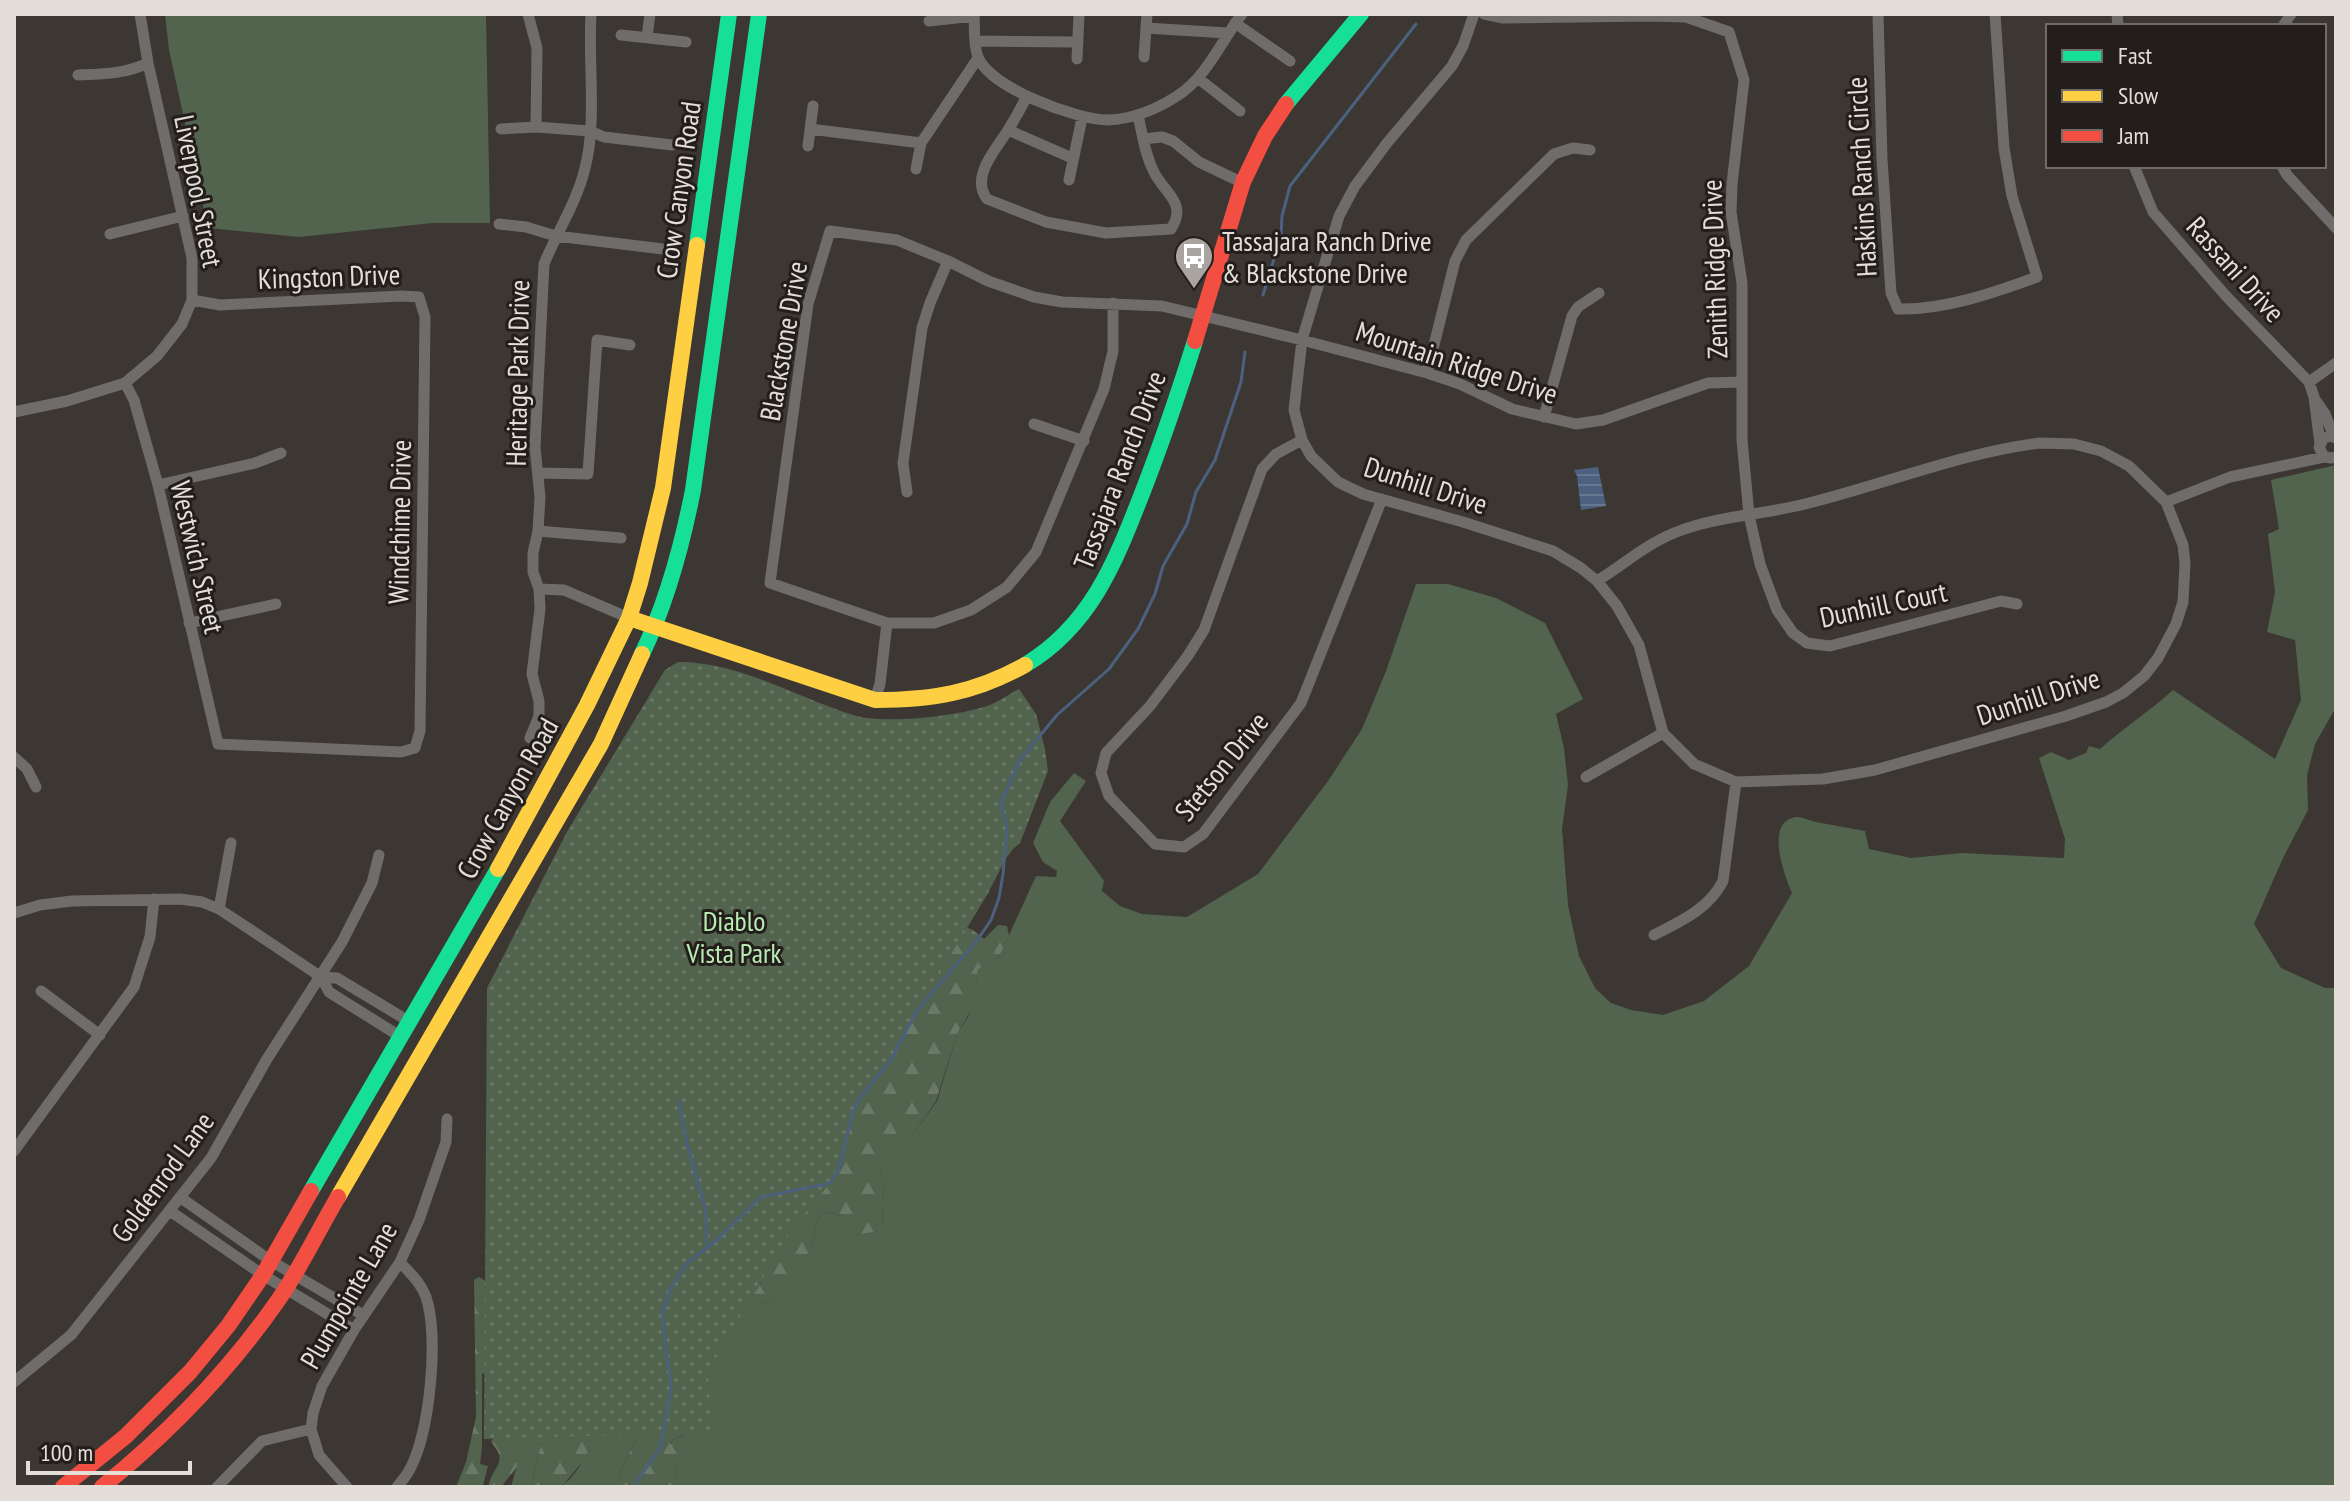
<svg xmlns="http://www.w3.org/2000/svg" width="2350" height="1501" font-family="'PT Sans Narrow',sans-serif">
  <style>
    .green { fill: #52634e }
    .forest { fill: url(#forest-firs) }
    .park { fill: url(#park-dots) }
    .water { fill: url(#water-rules) }
    .lines { fill: none; stroke-linecap: round; stroke-linejoin: round }
    .stream { stroke: #4b617f; stroke-width: 3 }
    .street { stroke: #6f6d6b; stroke-width: 11 }
    .fast { stroke: #16e098; stroke-width: 16 }
    .slow { stroke: #ffcf43; stroke-width: 16 }
    .jam { stroke: #f24e42; stroke-width: 16 }
    .labels { text-anchor: middle; dominant-baseline: central; stroke-width: 6; stroke-linejoin: round; paint-order: stroke }
    .street-label { font-size: 28px; fill: #e4ded9; stroke: #231e1b }
    .poi-label { font-size: 28px; fill: #e4ded9; stroke: #231e1b; text-anchor: start }
    .park-label { font-size: 28px; fill: #baedb4; stroke: #231e1b }
  </style>
  <defs>
    <pattern id="forest-firs" width="22" height="20" patternUnits="userSpaceOnUse" patternTransform="scale(2)"><rect width="22" height="20" fill="#52634e"/><path d="M5 1l3.5 6h-7zM16 11l3.5 6h-7z" fill="#6b7967"/></pattern>
    <pattern id="park-dots" width="8" height="8" patternUnits="userSpaceOnUse" patternTransform="scale(2)"><rect width="8" height="8" fill="#52634e"/><path d="M2 2h.1M6 6h.1" fill="none" stroke="#6b7967" stroke-width="1.8" stroke-linecap="round"/></pattern>
    <pattern id="water-rules" width="6" height="5" patternUnits="userSpaceOnUse" patternTransform="scale(2)"><rect width="6" height="5" fill="#4b617f"/><path d="M0 2.5h6" fill="none" stroke="#657791"/></pattern>
  </defs>
  <rect width="100%" height="100%" fill="#3c3732"/>
  <!-- green -->
  <path class="green" d="M165,14h321l4,209h-57l-134,14 -91,-9 -39,-178z
    M2336,465v242l-21,37 -8,31 1,35 -25,48 -29,66 27,44 44,20h11v499h-1663l6,-28 -9,-14 3,-5 11,-5 6,-37 72,-126v10l-10,14 11,7c25,-8 45,-43 51,-68 3,-10 1,-14 8,-23l20,3 13,18 7,1 17,-3 3,-4 2,-45 -4,-8 2,-8 35,-37 20,-28 20,-67 11,-17 6,-20 4,-29 21,-11 37,-81 20,1 1,-6 -14,-9 -10,-19 17,-41 24,-29 12,8 -26,40 44,60 -2,10 18,15 22,8 45,3 71,-43 70,-93 34,-52 24,-58 30,-87h32l48,14 49,25 38,76 -27,15 8,34 4,37 -6,44 6,76 11,51 16,32 16,15 20,7 32,5 41,-14 45,-35 43,-73c-8,-18 -28,-73 5,-76 6,0 14,4 19,5 16,3 33,6 49,9l4,18 42,9 51,-5 102,5 1,-19 -26,-81 12,-6 18,8 17,-7 3,-7 11,3c23,-21 50,-38 73,-59l102,69 26,-59 -6,-60 -28,-8 8,-40 -7,-58 11,-5 -8,-49z
    M576,1397l-36,50 -9,40h-20l5,-18 -1,-28 5,-9z
    M641,1427c-5,20 -20,34 -22,54l-11,6h-48c21,-14 28,-38 40,-59z"/>
  <!-- forest -->
  <path class="forest" d="M955,923l18,7 11,9 14,-14 9,1 2,10 -10,21 -21,12 -5,38 -16,27 -21,67 -19,28 -35,38 -2,7 4,8 -2,45 -2,4 -18,3 -8,-1 -12,-18 -20,-3c-7,9 -5,13 -8,23 -6,25 -25,60 -51,68l-8,-3 -3,-4 10,-14v-9l-29,9 -44,150 -16,8 -3,4 13,2 2,6 -6,8 -6,27h-65l11,-6c2,-20 17,-34 22,-54l-159,-54v74l-2,17 8,2 -5,19 -27,2 10,-25 10,-45 -2,-137 5,-3 8,5z
    M600,1428l-16,32 -20,24 -4,3h-29l9,-40 10,-16z
    M520,1431c-8,16 0,20 -3,34 -2,8 -12,14 -15,22h-14c4,-21 22,-24 3,-45l4,-7z"/>
  <!-- park -->
  <path class="park" d="M678,662c62,0 118,35 175,53 30,10 104,1 134,-9 11,-4 22,-12 32,-17l17,25 9,35 3,22 -28,72 -8,7 -7,10 -18,35 -71,117 -25,48 -29,35 -9,16 -11,47 -10,23 -43,52 -81,138 3,61 -227,7 3,-451 81,-158 97,-160z"/>
  <!-- water -->
  <path class="water" d="M1598,467l8,39 -25,4 -4,-34 -3,-6z"/>
  <g class="lines">
    <!-- stream -->
    <path class="stream" d="M1263,295l18,-59 1,-20 8,-30 126,-162
      M679,1101l7,39 20,71 1,35
      M633,1487l28,-40 10,-59 -9,-74 8,-24 16,-26 31,-24 44,-43 66,-13 5,-3 8,-16 13,-54 9,-16 29,-35 25,-48 62,-73 13,-19 8,-22 4,-24 4,-47 -6,-24 19,-43 37,-45 52,-46 29,-40 17,-35 8,-28 24,-42 9,-32 19,-32 26,-78 4,-30"/>
    <!-- street -->
    <path class="street" d="M528,14l9,34 -1,79
      M974,14c1,13 -1,31 4,43 12,31 99,63 130,63 25,-1 49,-11 69,-24 30,-19 44,-55 65,-82
      M1474,14l-11,32 -11,20 -65,77 -32,43 -16,30 -37,124 -8,70 8,30 9,16 27,26 25,12 100,28 90,29 28,17 16,13
      M1484,14l19,4 147,-2 36,1 43,15 15,48 -12,104 -1,28 11,71v157l7,75 11,49 17,46 16,23 14,10 23,3 171,-45 16,3
      M1878,14l4,145 9,134 7,16c47,1 95,-16 139,-32l-25,-81 -8,-48 -9,-134
      M2117,14l1,12
      M929,21l45,-5
      M1235,23l55,38
      M2283,26l8,-12
      M1146,28l81,5
      M621,35l65,7
      M647,37l3,-23
      M976,41l101,1
      M1144,57l3,-43
      M1077,59l2,-45
      M78,75c26,-1 47,-1 70,-12
      M1199,79l41,32
      M1027,96c-6,12 -12,23 -19,34 -12,20 -38,46 -21,69l59,23 60,11 65,-4c17,-26 -7,-36 -17,-57 -9,-17 -12,-39 -16,-57
      M501,129l35,-2 54,4 14,6 68,8
      M810,129l111,14 57,-85
      M1008,130l64,28
      M1143,139l19,-2 11,4 26,21 44,21
      M808,146l5,-40
      M2134,166l19,46 73,84 83,86 5,15 6,47
      M2282,166l5,9 49,53
      M916,169l5,-26
      M1069,180l13,-62
      M499,224l27,3 30,9 107,13
      M110,234l73,-18
      M1113,303v48l-9,38 -68,163 -29,35 -36,23 -37,13h-47l-117,-40 38,-279 22,-73 67,9 51,21 40,20 46,16 28,5 100,4 140,34 125,33 33,11 52,25 64,15 27,-4 105,-37 34,-1
      M1427,373l28,-112 11,-21 88,-86 19,-6 17,2
      M2309,382l27,-19
      M125,383l9,17 24,85 60,259 183,8 14,-4 5,-17 5,-414 -6,-20 -18,-1 -181,9 -28,-5
      M2316,401l9,13 9,23
      M14,412l53,-11 58,-18 32,-27 25,-32 10,-24v-42l-44,-195 -8,-49
      M1544,417l28,-101 6,-9 21,-14
      M1034,424l50,17
      M2336,438l-6,-2 -6,2 -5,9 5,10 7,1 5,-1
      M1302,440l-26,14 -14,15 -58,161 -17,27 -37,49 -44,47 -5,20 8,23 46,48 29,3 19,-13 98,-131 81,-204
      M2040,443l34,1 27,7 28,15 37,36 17,43 2,18 -2,39 -7,22 -18,34 -14,18 -21,17 -17,9 -40,14 -191,54 -52,9 -87,3 -42,-18 -31,-31 -24,-88 -22,-39 -20,-25c26,-16 48,-36 77,-48 41,-17 88,-18 131,-29 78,-19 155,-51 235,-61z
      M538,473l50,1 9,-134 33,5
      M158,485l97,-22 26,-10
      M907,492l-4,-29 19,-135 8,-25 18,-42
      M2166,502l64,-25 94,-20
      M538,531l83,7
      M539,589l25,1 65,28
      M189,623l87,-19
      M875,700l5,-16 7,-61
      M530,738l9,-22v-15l-7,-27 8,-65 -1,-20 -6,-17v-19l5,-22 2,-34 -5,-50 9,-183c13,-32 33,-62 41,-96 12,-44 3,-107 6,-154
      M14,757l13,12 9,18
      M1586,777l77,-44
      M219,909l12,-66
      M14,913l26,-8 32,-4 108,-2 22,3 17,7 53,35 49,33 8,15 72,45
      M1654,935c27,-14 55,-26 69,-54l13,-99
      M321,977l16,1 73,44
      M41,991l59,44
      M14,1151l120,-164 16,-50 4,-38
      M181,1198l90,63 92,54
      M170,1211l93,64 91,55
      M14,1382l57,-47 140,-177 56,-99 75,-117 30,-59 7,-28
      M217,1487l45,-46 49,-12
      M347,1487l-28,-32 -8,-26 2,-16 9,-27 32,-56 46,-68 19,-42 27,-78 1,-23
      M397,1487c5,-6 11,-13 14,-20 19,-37 28,-131 15,-170 -5,-14 -16,-24 -26,-35"/>
    <!-- fast -->
    <path class="fast" d="M1286,104l75,-90
      M697,245l32,-231
      M642,654c25,-52 40,-108 51,-164l66,-476
      M1025,665c67,-40 91,-105 118,-174 19,-49 36,-99 52,-150
      M311,1191l187,-322"/>
    <!-- slow -->
    <path class="slow" d="M629,618l246,82c57,0 100,-7 150,-35
      M498,869l89,-164 42,-87 11,-35 23,-95 34,-243
      M338,1197l263,-453 41,-90"/>
    <!-- jam -->
    <path class="jam" d="M1195,341l48,-159 22,-46 21,-32
      M63,1487l63,-51 64,-64 38,-46 35,-51 48,-84
      M102,1487c68,-55 127,-116 177,-188 22,-32 39,-68 59,-102"/>
  </g>
  <!-- icons -->
  <defs>
    <g id="bus-pin" transform="scale(2)"><path d="M0 17L-7.5 6A9.5 9.5 0 1 1 7.5 6Z" fill="#a9a49f" stroke="#231e1b"/><path d="M-5-6H5V4H4V6H2V4H-2V6H-4V4H-5ZM-3.5-4V0h7V-4ZM-3.5 1.2v1.5H-2V1.2ZM2 1.2v1.5H3.5V1.2Z" fill="#fff"/></g>
  </defs>
  <g fill-rule="evenodd">
    <use href="#bus-pin" x="1194" y="256"/>
  </g>
  <g class="labels">
    <!-- street labels -->
    <g class="street-label">
      <text transform="translate(1861 177) rotate(-93)">Haskins Ranch Circle</text>
      <text transform="translate(678 190) rotate(-82)">Crow Canyon Road</text>
      <text transform="translate(199 191) rotate(79)">Liverpool Street</text>
      <text transform="translate(1714 269) rotate(-92)">Zenith Ridge Drive</text>
      <text transform="translate(2236 269) rotate(48)">Rassani Drive</text>
      <text transform="translate(329 276) rotate(-2)">Kingston Drive</text>
      <text transform="translate(783 341) rotate(-80)">Blackstone Drive</text>
      <text transform="translate(1457 362) rotate(18)">Mountain Ridge Drive</text>
      <text transform="translate(517 373) rotate(-89)">Heritage Park Drive</text>
      <text transform="translate(1119 470) rotate(-69)">Tassajara Ranch Drive</text>
      <text transform="translate(1426 485) rotate(18)">Dunhill Drive</text>
      <text transform="translate(399 522) rotate(-89)">Windchime Drive</text>
      <text transform="translate(198 557) rotate(77)">Westwich Street</text>
      <text transform="translate(1883 604) rotate(-12)">Dunhill Court</text>
      <text transform="translate(2038 696) rotate(-18)">Dunhill Drive</text>
      <text transform="translate(1221 766) rotate(-51)">Stetson Drive</text>
      <text transform="translate(507 798) rotate(-61)">Crow Canyon Road</text>
      <text transform="translate(162 1177) rotate(-54)">Goldenrod Lane</text>
      <text transform="translate(348 1295) rotate(-60)">Plumpointe Lane</text>
    </g>
    <!-- poi labels -->
    <g class="poi-label">
      <text x="1222" y="240">Tassajara Ranch Drive<tspan x="1222" dy="32">&amp; Blackstone Drive</tspan></text>
    </g>
    <!-- park labels -->
    <g class="park-label">
      <text x="734" y="920">Diablo<tspan x="734" dy="32">Vista Park</tspan></text>
    </g>
  </g>
  <!-- border -->
  <rect width="2350" height="1501" fill="none" stroke="#e4ded9" stroke-width="32"/>
  <!-- legend -->
  <rect x="2046" y="24" width="280" height="144" fill="#231e1b" stroke="#706b67" stroke-width="2"/>
  <rect x="2062" y="50" width="40" height="12" fill="#16e098" stroke="#706b67" stroke-width="2"/>
  <text x="2118" y="64" font-size="24" fill="#e4ded9">Fast</text>
  <rect x="2062" y="90" width="40" height="12" fill="#ffcf43" stroke="#706b67" stroke-width="2"/>
  <text x="2118" y="104" font-size="24" fill="#e4ded9">Slow</text>
  <rect x="2062" y="130" width="40" height="12" fill="#f24e42" stroke="#706b67" stroke-width="2"/>
  <text x="2118" y="144" font-size="24" fill="#e4ded9">Jam</text>
  <!-- scale -->
  <path d="M28 1461v12h162v-12" fill="none" stroke="#e4ded9" stroke-width="4"/>
  <text x="40" y="1461" font-size="24" fill="#e4ded9" stroke="#231e1b" stroke-width="6" paint-order="stroke">100 m</text>
</svg>
